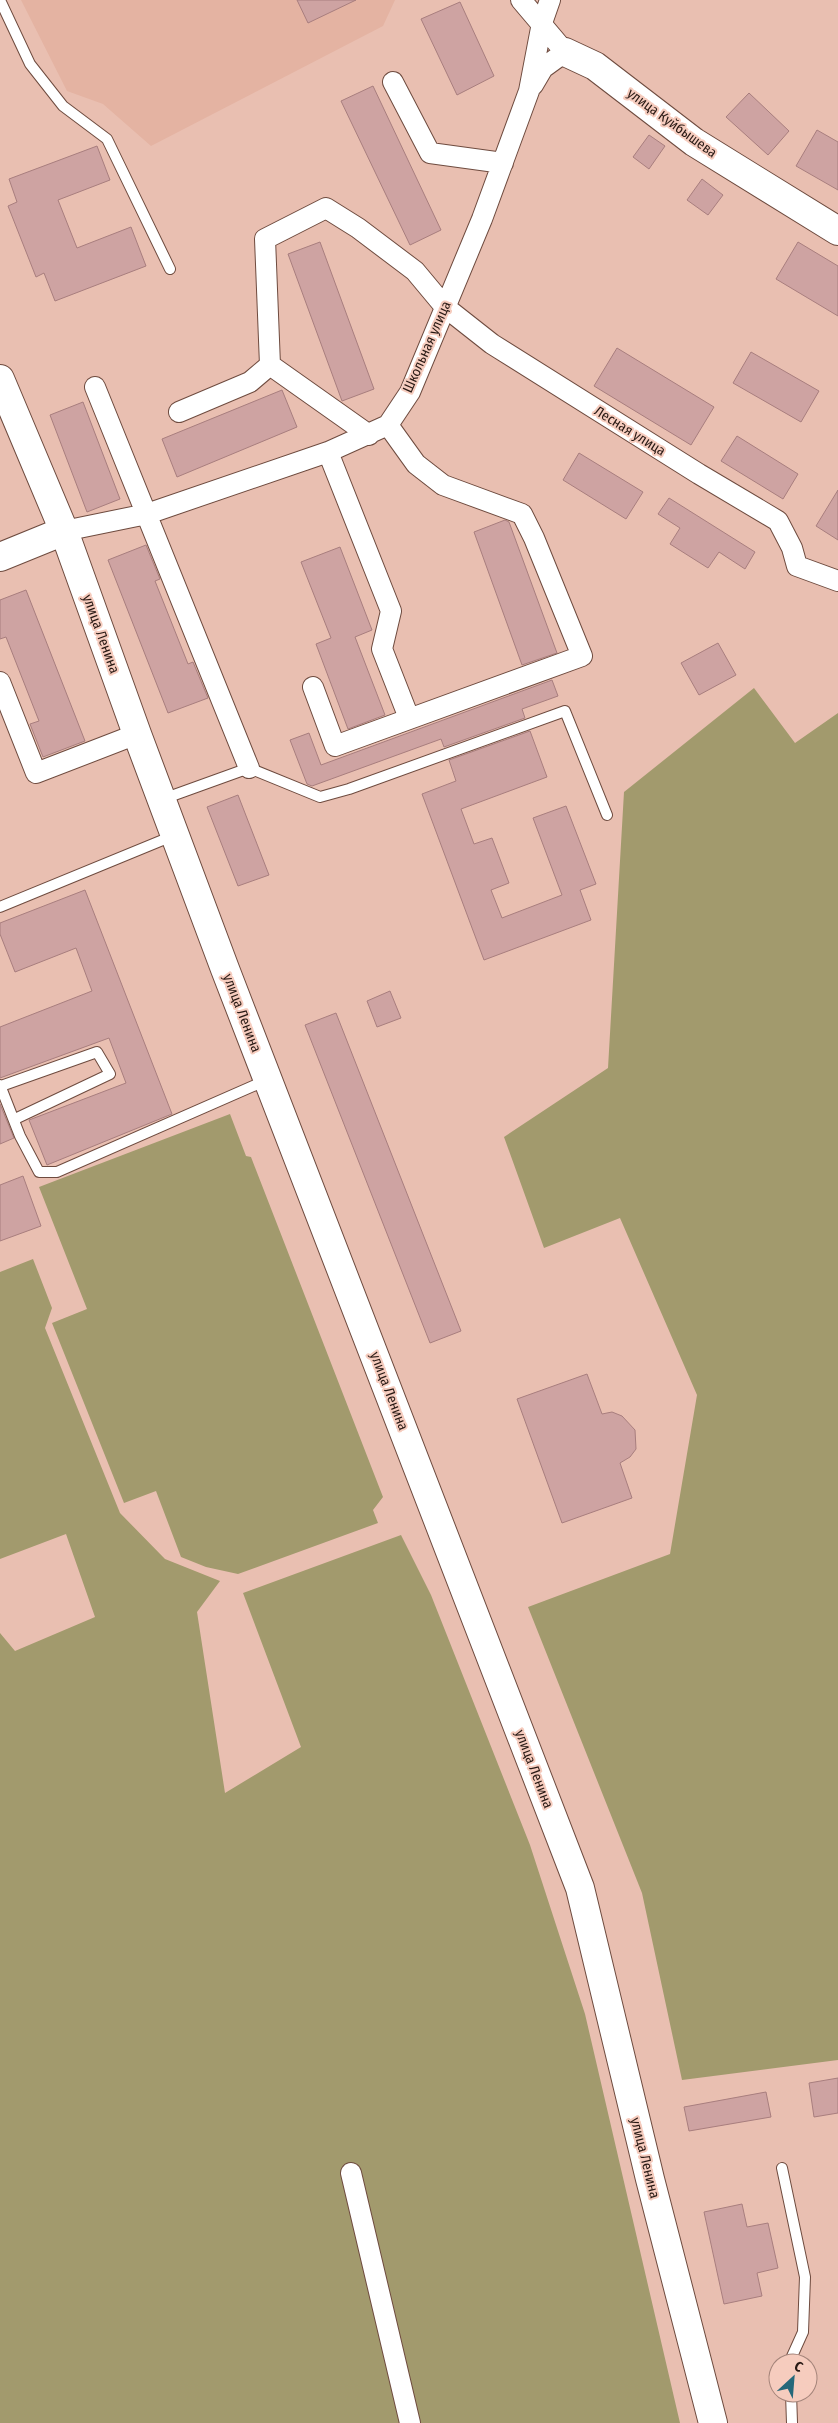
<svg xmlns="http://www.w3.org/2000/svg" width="838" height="2423" font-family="'Fira Sans Condensed',sans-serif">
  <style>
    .built { fill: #e4b3a2 }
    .green { fill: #a29a6d }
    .building { fill: #cea3a2; stroke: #a87e7e }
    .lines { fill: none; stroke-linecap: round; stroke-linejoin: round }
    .lane-casing { stroke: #6e4b3f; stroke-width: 12 }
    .street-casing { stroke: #6e4b3f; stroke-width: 22 }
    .secondary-casing { stroke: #6e4b3f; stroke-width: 30 }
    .lane { stroke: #fff; stroke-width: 10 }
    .street { stroke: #fff; stroke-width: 20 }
    .secondary { stroke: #fff; stroke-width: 28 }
    .labels { text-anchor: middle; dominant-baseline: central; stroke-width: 4; stroke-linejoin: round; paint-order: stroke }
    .street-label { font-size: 14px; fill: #281914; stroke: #f6ccbe }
  </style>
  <rect width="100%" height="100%" fill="#e9bfb1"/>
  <!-- built -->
  <path class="built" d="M21,0h374l-12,26 -232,120 -48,-42 -36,-13z"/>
  <!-- green -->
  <path class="green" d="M754,688l41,55 43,-30v1347l-156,20 -40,-187 -114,-286 142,-53 27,-159 -77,-177 -76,30 -40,-111 104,-69 16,-276z
    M230,1114l16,42 5,1 132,340 -10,13 5,13 -140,51 -32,-7 -25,-10 -25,-66 -32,12 -72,-180 35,-14 -48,-122z
    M33,1259l19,49 -7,20 75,185 45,46 55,22 -23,31 28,181 76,-46 -58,-154 158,-58 30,60 99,250 55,169 95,409h-680v-790l15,18 80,-34 -29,-83 -66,25v-287z"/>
  <!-- building -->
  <path class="building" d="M297,0h59l-48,23z
    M460,2l34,74 -37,19 -36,-76z
    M373,86l68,144 -31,15 -69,-144z
    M749,93l40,38 -21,24 -42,-38z
    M817,130l21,12v48l-42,-24z
    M649,135l16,11 -16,23 -16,-12z
    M97,146l13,34 -52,20 19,48 54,-21 15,39 -91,35 -11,-28 -8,4 -28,-71 9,-4 -8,-23z
    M702,179l21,16 -15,20 -21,-15z
    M320,242l54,147 -32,12 -54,-147z
    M798,242l40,24v50l-62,-37z
    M617,348l97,59 -23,38 -97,-59z
    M751,352l68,39 -18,31 -68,-39z
    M282,390l15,37 -120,50 -15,-38z
    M83,402l37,97 -33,13 -37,-97z
    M737,436l61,38 -15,25 -62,-38z
    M579,453l64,39 -17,27 -63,-39z
    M838,490v50l-22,-14z
    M669,498l86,54 -10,17 -26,-17 -11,16 -38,-24 10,-16 -22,-14z
    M505,520l4,2 48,131 -35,12 -48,-133z
    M146,545l14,34 -5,2 33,83 5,-2 15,36 -40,15 -60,-153z
    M340,547l32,83 -17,7 30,78 -37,14 -32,-85 15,-6 -30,-76z
    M26,590l59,151 -42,16 -13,-33 9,-3 -33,-84 -6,2v-39z
    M718,643l18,32 -37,20 -18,-32z
    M552,680l6,16 -36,13 3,9 -81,29 -3,-8 -129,47 -5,-2 -17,-44 19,-7 12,32z
    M530,731l17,46 -86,32 13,35 18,-6 17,45 -18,7 11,28 60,-23 -29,-77 33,-12 30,78 -16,6 11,30 -107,40 -62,-166 34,-13 -7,-21z
    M238,795l31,80 -31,11 -31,-79z
    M85,890l87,224 -125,51 -18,-45 97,-37 -17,-45 -109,40v-51l92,-36 -16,-43 -61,24 -15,-38v-11z
    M390,991l11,27 -24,9 -10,-26z
    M336,1013l125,318 -31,12 -125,-318z
    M0,1104l14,34 -14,6z
    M23,1176l18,50 -41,15v-56z
    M587,1374l15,40 10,-2 10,4 13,14 1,19 -6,8 -10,6 12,35 -70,25 -45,-124z
    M838,2078v35l-24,4 -5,-34z
    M766,2092l5,25 -82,14 -5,-24z
    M742,2204l5,23 21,-4 10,45 -21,5 5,23 -38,8 -20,-92z"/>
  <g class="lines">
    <!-- lane casing -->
    <g class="lane-casing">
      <path id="lane" d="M0,0l30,64 33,42 44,33 63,130
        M163,799l86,-31 71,29 29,-8 216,-78 42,104
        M0,907l175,-72
        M0,1085l20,51 19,36h18l210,-92
        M1,1086l96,-34 13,22 -95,45
        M782,2168l23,109 -2,55 -14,31
        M791,2393l1,30"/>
    </g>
    <!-- street casing -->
    <g class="street-casing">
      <path id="street" d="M521,0l44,52 -22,16 -10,17
        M393,82l37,71 73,10
        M270,365l99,70
        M95,387l154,381
        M179,412l71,-30 20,-17 -5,-126 61,-31 32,20 57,43 30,36 47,37 207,130 79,47 14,27 5,18 41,15
        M328,452l63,159 -9,38 27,69
        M64,531l83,-17 181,-62 60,-27 22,-33 72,-173 47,-128 13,-68 8,-23
        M0,682l36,91 101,-39
        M313,687l22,59 247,-90 -48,-118 -12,-24 -79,-29 -27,-21 -28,-39
        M351,2173l59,250"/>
    </g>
    <!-- secondary casing -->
    <g class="secondary-casing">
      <path id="secondary" d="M565,52l30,14 99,76 144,89
        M0,379l64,152 73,203 88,235 355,919 70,291 63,244
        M0,557l64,-26"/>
    </g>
    <!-- lane -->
    <use href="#lane" class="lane"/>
    <!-- street -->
    <use href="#street" class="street"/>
    <!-- secondary -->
    <use href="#secondary" class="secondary"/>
  </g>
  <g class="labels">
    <!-- street labels -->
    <g class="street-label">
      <text transform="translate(672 123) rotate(36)">улица Куйбышева</text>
      <text transform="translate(427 347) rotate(-66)">Школьная улица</text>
      <text transform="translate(630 431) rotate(32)">Лесная улица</text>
      <text transform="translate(101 634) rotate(70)">улица Ленина</text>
      <text transform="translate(242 1013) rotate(69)">улица Ленина</text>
      <text transform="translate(389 1391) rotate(69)">улица Ленина</text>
      <text transform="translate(534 1769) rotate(69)">улица Ленина</text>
      <text transform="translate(645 2158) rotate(76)">улица Ленина</text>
    </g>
  </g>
  <!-- north arrow -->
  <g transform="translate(793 2378) rotate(26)"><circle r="24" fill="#f6ccbe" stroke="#a4847a"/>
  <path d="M0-4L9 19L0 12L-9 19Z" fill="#25687a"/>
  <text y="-8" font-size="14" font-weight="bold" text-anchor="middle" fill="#281914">С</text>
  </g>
</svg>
